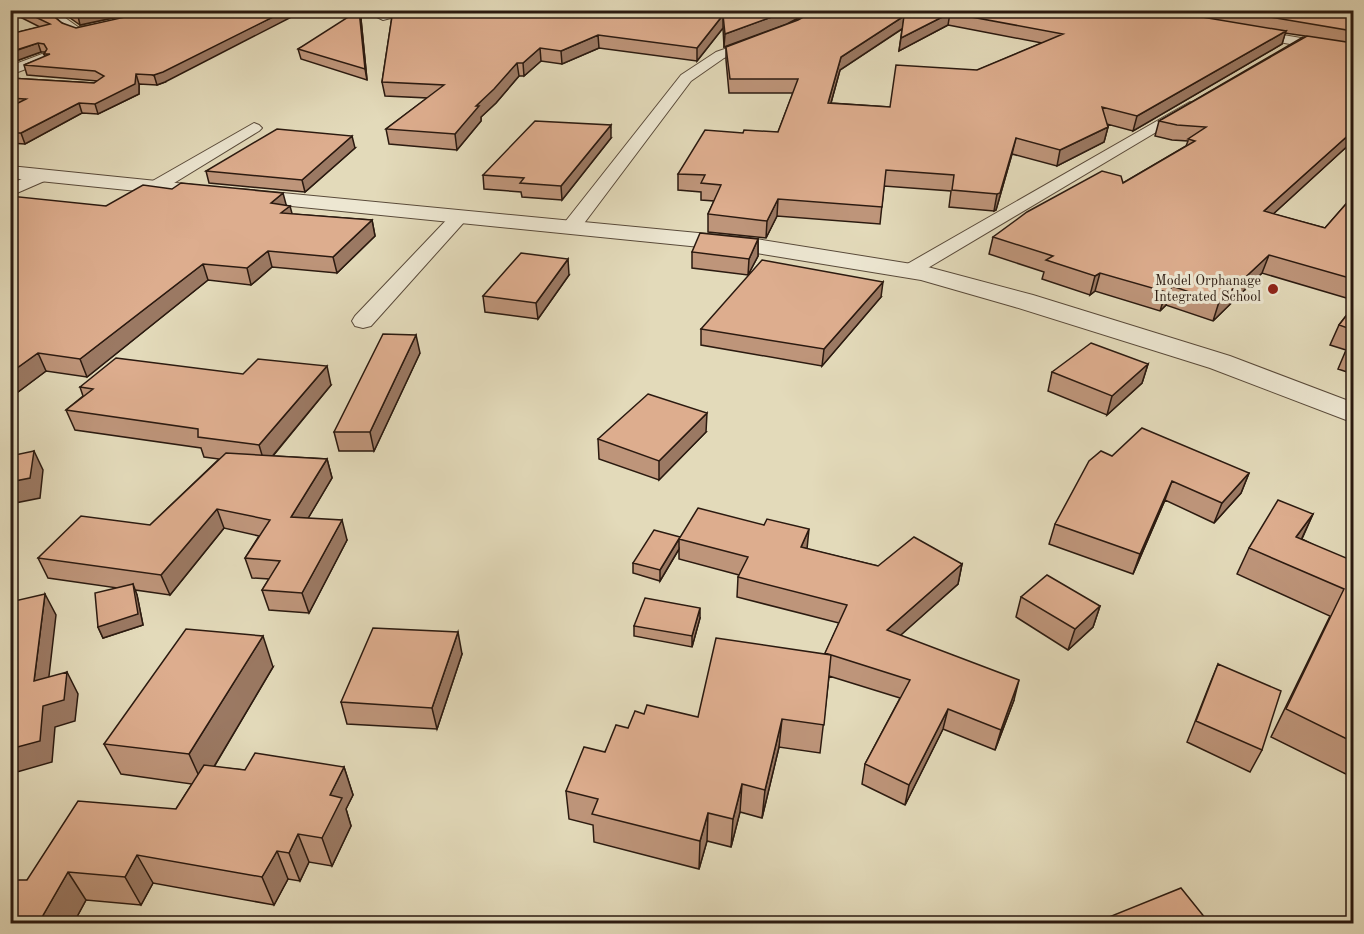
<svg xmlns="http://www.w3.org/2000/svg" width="1364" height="934" font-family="'Old Standard TT',serif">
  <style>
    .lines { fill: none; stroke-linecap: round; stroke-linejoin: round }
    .minor-casing { stroke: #594a3a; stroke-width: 2 }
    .tertiary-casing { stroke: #594a3a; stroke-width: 2 }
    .minor { fill: #ede7d2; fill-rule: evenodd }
    .tertiary { fill: #ede7d2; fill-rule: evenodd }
    .wall { fill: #be957a; stroke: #2b1a10; stroke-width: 1.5; fill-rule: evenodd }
    .shaded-wall { fill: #9b7963; stroke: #2b1a10; stroke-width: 1.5 }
    .building { fill: #ddad8e; stroke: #2b1a10; stroke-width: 1.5; fill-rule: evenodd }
    .poi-dot { fill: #8f2418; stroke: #ede7d2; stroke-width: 2 }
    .labels { text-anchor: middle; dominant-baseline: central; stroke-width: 6; stroke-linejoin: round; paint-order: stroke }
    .far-poi-label { font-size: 14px; fill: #2b1a10; stroke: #ede7d2; text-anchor: end }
  </style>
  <rect width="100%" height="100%" fill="#e3daba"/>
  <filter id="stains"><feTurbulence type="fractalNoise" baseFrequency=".00333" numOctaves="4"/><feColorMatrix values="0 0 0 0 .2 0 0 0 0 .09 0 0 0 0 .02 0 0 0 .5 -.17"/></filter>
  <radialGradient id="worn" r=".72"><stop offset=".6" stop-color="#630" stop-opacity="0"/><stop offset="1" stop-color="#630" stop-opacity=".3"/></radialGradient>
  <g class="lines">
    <!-- minor casing -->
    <g class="minor-casing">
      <path id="minor" d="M41,10h13l24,17 21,-3 6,4 -6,4 -27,2z
        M398,10h24l-39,10 -6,-3 2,-2z
        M1248,29l106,18v8l-110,-19 -2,-3z
        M759,37l4,1v6l-39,14 -33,23 -112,149h-14l-2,-4 2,-4 116,-147 35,-23z
        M42,54l5,1 1,3 -1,3 -37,14v-9z
        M1190,102l7,4 -2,3 -279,166h-14l-3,-4 3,-4z
        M254,123l5,2 3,3 -3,3 -98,60h-12l-3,-4 3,-4z
        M43,170l8,5 -2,4 -39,17v-12z
        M460,211l6,1 3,4 -3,4 -95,106 -8,2 -8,-2 -3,-5 3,-5 99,-104z"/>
    </g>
    <!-- tertiary casing -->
    <g class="tertiary-casing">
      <path id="tertiary" d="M10,166l176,18 8,1 3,5 -3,5 -8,1 -176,-18z
        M240,189l510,49 174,28 109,29 197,61 124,47v20l-144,-55 -195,-61 -94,-27 -171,-28 -518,-52 -3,-5 3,-5z"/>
    </g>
    <!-- minor -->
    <use href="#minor" class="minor"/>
    <!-- tertiary -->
    <use href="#tertiary" class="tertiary"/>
  </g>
  <!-- wall -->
  <path class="wall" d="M10,10h36l16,13 103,59 -8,3 -18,-1v10l-41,20 -16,-1 -57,31 -15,-1v-65l84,5 4,-2 -71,-6 -3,-10 21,-8 -1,-3 1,-2h-4l-25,9h-6v-27l30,-7 -30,-15z
    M59,10h91l-70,15z
    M393,10h420l-24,13 27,-13h537v131l-80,73 52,14 28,-32v104l-91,-27 -49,48 -47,-16 -6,6 -65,-20 -5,4 -48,-16 2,-7 -55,-18 4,-17 130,-54 63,-37 2,-5 -16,-1 -17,-4 4,-15 146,-85 -20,-3 -3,11 -149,87 -26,-7 1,3 -4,15 -47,24 -45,-12 -16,56 -2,1 -45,-4 2,-16 -67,-5 -4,38 -103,-8 -11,22 -58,-6v-18l6,-13 -13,-1v-8l-23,-2v-16l65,-41 35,-1 15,-39h-64l-3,-33v-13l45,-17 -47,17 -1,-19 -26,33 -98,-13 -37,16 -21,-3 -17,15h-5l-23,27 -15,14v4l-24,29 -68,-6 -3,-15 41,-31 -42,-2 -3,-14zM948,25l94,18 -152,64 -59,-4 9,-33 62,-41 -3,22z
    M361,19l6,61 -66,-21 -3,-10z
    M611,138l-49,62 -40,-3 -1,-5 -37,-3 -1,-14z
    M355,148l-50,44 -96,-9 -3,-12z
    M286,205l6,9 80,6 3,16 -38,37 -65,-6 -21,18 -43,-5 -121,97 -41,-6 -36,27 96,-192z
    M758,239v17l-10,19 -56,-7v-16z
    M569,275l-31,44 -53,-7 -2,-16z
    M881,297l-59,69 -121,-21v-16z
    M1353,307v67l-15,-5 8,-19 -16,-5 9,-20z
    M420,353l-46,98h-35l-5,-19z
    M1148,364l-6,19 -35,32 -59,-24 4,-19z
    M331,385l-58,71 54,3 5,19 -24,40 39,22 -38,73 -40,-3 -7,-20 7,-11 -17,-1 -7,-20 14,-22 -35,-8 -54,67 -35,-5 2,5 6,30 -40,13 -5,-11 20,-39 -70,-10 -10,-20 112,-33 69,-66 -15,-2 -3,-9 -126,-18 -9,-20 17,-14 -3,-9z
    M706,432l-47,48 -60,-21 -1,-20z
    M1112,456l137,17 -8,20 -27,30 -49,-23 -32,74 -84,-30 6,-20z
    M1353,500v12l-5,-2z
    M1313,514l-11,25 51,26v221l-4,-2 3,-7 -81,-40 59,-121 -93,-42 12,-26z
    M680,537l127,12 71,17 84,-2 -4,20 -58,51 114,65 -19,50 -52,-21 -38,76 -43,-21 3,-20 35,-66 -71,-22 -9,77 -41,-6 -17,71 -22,-6 -9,35 -24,-6 -8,28 -105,-27 -1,-17 -24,-6 -3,-28 62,-63 16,-14 54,3 127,-63 14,-31 -102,-26 1,-20 1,-2 -60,-16v-10l-19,32 -27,-8v-10z
    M1021,597l79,9 -7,21 -25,23 -52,-33z
    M700,618l-8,29 -58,-11v-10z
    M462,654l-25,75 -90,-5 -6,-22z
    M1218,664l44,86 -12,22 -63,-30 22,-56z
    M273,667l-59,100 31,3 99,-3 9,28 -7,14 5,17 -19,40 -23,-4 -9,19 -12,-2 -14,26 -121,-22 -12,22 -55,-5 -13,24h-63l17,-44 149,-71 16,-25 -71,-10 -17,-30z"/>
  <!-- shaded-wall -->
  <path class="shaded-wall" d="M105,10h45l-70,15 -2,-9z
    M287,10h18l-140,72 -8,3 -3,-10z
    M359,10l2,9 6,61 -2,-11z
    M791,10h22l-26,14 -63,23 1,-13z
    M950,13l-2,12 -49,26 2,-13z
    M723,15v13l-26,33v-13z
    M904,16l-1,12 -63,42 -13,47 1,-14 13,-46z
    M1286,31l-4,13 -149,87 4,-15z
    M598,35l1,13 -37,16 -1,-13z
    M38,43l3,9 -25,9 -4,-9z
    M540,48l1,13 -17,15 -1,-13z
    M517,63l2,13 -23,27 -15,14v4l-24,29 -2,-16 21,-28z
    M136,74l3,10v10l-41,20 -3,-10z
    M79,103l3,10 -57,31 -4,-11z
    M611,125v13l-49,62 -1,-14z
    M1108,127l-4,15 -47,24 3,-16z
    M1353,131v10l-96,88 7,-18z
    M352,136l3,12 -50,44 -3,-12z
    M1016,138l-4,16 -16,56 -2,1 3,-17z
    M283,193l4,15 3,-2 4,15 -9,7 -14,-25z
    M778,199l-1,17 -11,22 1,-17z
    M372,220l3,16 -38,37 -4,-16z
    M758,239v17l-10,19 1,-16z
    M268,251l4,16 -21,18 -4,-17z
    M1269,255l-7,18 -49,48 6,-19z
    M568,259l1,16 -31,44 -2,-16z
    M203,264l5,16 -121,97 -7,-18z
    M1100,273l-5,18 -5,4 5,-19z
    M883,282l-2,15 -59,69 2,-17z
    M1172,286l-6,19 -6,6 6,-19z
    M416,335l4,18 -46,98 -4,-19z
    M38,353l8,18 -36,27v-25z
    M1148,364l-6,19 -35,32 5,-19z
    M327,366l4,19 -66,80 -6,-20z
    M707,413l-1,19 -47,48v-19z
    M34,451l9,19 -3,28 -30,6v-22z
    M327,459l5,19 -35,59 -6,-20z
    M1249,473l-8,20 -27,30 8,-20z
    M1172,481l-7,19 -32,74 7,-20z
    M217,509l7,19 -54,67 -9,-20z
    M1313,514l-12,26 -5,-3z
    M342,520l5,20 -38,73 -7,-20z
    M809,529l-2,20 -6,-2z
    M679,539v10l-19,32v-11z
    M962,564l-4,20 -74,66 3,-20z
    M133,584l4,11 6,30 -40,13 -5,-11z
    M45,594l11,21 -10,87 -12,-21z
    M1100,606l-7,21 -25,23 7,-21z
    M700,608v10l-8,29v-11z
    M458,632l4,22 -25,75 -5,-21z
    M263,636l10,31 -70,118 -14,-31z
    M67,672l11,22 -3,27 -20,6 -3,35 -42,12v-25z
    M1019,680l-5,20 -19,50 6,-20z
    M948,709l-5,20 -38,76 4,-20z
    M782,719l-3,28 -17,71 3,-28z
    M344,767l9,28 -7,14 5,17 -19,40 -10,-28 8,-43z
    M742,784l-2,28 -9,35 2,-28z
    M708,813l-1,28 -8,28 1,-28z
    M298,834l11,28 -9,19 -11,-28z
    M277,851l11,28 -14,26 -12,-28z
    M137,855l16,28 -12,22 -16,-28z
    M68,872l18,28 -13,24h-35z"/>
  <!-- building -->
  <path class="building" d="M21,10h25l16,13 14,5 80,-18h131l-124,62 -9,3 -18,-1 -1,10 -40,20 -16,-1 -58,30h-11v-26l16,-8 -16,-1v-20l84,5 10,-7 -9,-5 -71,-6 26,-11h-6l3,-5 -3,-5 -6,-1 -28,9v-18l40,-10z
    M69,10h36l-27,6z
    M359,10l6,59 -67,-20z
    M393,10h98l19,6 9,-5v-1h272l-66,24 -2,-19 -26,33 -99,-13 -37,16 -21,-3 -17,15h-6l-23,26 -18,17h3l-24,28 -69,-5 58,-44 -62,-3z
    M816,10h344l126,21 -149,85 -35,-9 6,20 -48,23 -44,-12 -16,55 -3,1 -45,-4 2,-15 -68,-5 -4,37 -104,-8 -11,22 -59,-7 13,-29 -20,-2 4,-8 -27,-1 27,-44 38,3 1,-3 34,2 20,-53h-68l-4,-32 72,-27zM950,13l113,21 -86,36 -81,-5 -6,42 -62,-4 13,-46 63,-41 -3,22z
    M1228,10h125v21z
    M1307,36l46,7v88l-89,80 61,17 28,-32v83l-84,-24 -50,47 -47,-16 -6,6 -66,-19 -5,3 -49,-16 7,-4 -60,-19 34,-25 75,-41 19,5 2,7 72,-42 -7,-2 18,-12 -29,-2 -18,-4z
    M535,121l76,4 -50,61 -41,-3 4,-5 -41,-3z
    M277,129l75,7 -50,44 -96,-9z
    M181,183l102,10 -12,10 19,3 -9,7 91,7 -39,37 -65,-6 -21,17 -44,-4 -123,95 -42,-6 -28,20v-177l96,10 37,-21 29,4z
    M700,233l58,6 -9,20 -57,-7z
    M521,253l47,6 -32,44 -53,-7z
    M762,260l121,22 -59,67 -123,-20z
    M1353,307v23l-14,-5z
    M383,334l33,1 -46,97h-36z
    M1353,341v10l-6,-2z
    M1091,343l57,21 -36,32 -60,-24z
    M116,358l127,16 15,-15 69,7 -68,79 -61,-8v-8l-132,-19 27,-21 -13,-2z
    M648,394l59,19 -48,48 -61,-22z
    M1142,428l107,45 -27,30 -50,-22 -32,73 -85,-30 34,-63 12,-10 11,5z
    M34,451l-4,27 -20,4v-26z
    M226,453l101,6 -36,58 51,3 -40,73 -40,-3 18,-29 -35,-3 25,-38 -53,-11 -56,66 -123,-17 43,-42 69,9z
    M1278,500l35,14 -17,23 55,23 -2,3 4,2v177l-67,-33 58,-120 -95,-41z
    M698,508l66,17 3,-6 42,10 -8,18 77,19 36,-29 48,27 -75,66 132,50 -18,50 -53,-21 -39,76 -44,-21 45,-84 -85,-27 22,-48 -109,-28 10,-20 -69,-18z
    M654,530l26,7 -20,33 -27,-7z
    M1047,575l53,31 -25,23 -54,-32z
    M133,584l5,30 -40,13 -3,-34z
    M45,594l-11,87 33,-9 -3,28 -21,6 -3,35 -30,8v-147z
    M645,598l55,10 -8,28 -58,-10z
    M373,628l85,4 -26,76 -91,-6z
    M186,629l77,7 -74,118 -85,-10z
    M716,638l115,17 -7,70 -42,-6 -17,71 -23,-6 -9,35 -25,-6 -8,28 -108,-27 6,-15 -32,-8 18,-44 21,5 11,-27 12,3 7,-17 9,3 3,-9 51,12z
    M1218,664l63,27 -19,59 -66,-29z
    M255,753l89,14 -14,28 12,3 -20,40 -24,-4 -9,19 -12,-2 -15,26 -125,-22 -12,22 -57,-5 -30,52h-28v-44h17l51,-79 98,8 28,-44 41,5z
    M1181,888l29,36h-109l-2,-3z"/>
  <!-- markers -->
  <circle class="poi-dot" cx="1273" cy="289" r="6"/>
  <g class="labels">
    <!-- far-poi labels -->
    <g class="far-poi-label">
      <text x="1261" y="281">Model Orphanage<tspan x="1261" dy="16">Integrated School</tspan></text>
    </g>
  </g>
  <!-- margin -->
  <rect width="1364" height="934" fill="none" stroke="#e3daba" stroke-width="36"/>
  <rect x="12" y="12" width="1340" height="910" fill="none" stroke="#2b1a10" stroke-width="3"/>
  <rect x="18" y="18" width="1328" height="898" fill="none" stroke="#2b1a10" stroke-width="1.5"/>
  <rect width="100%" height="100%" filter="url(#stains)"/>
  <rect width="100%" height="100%" fill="url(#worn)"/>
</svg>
